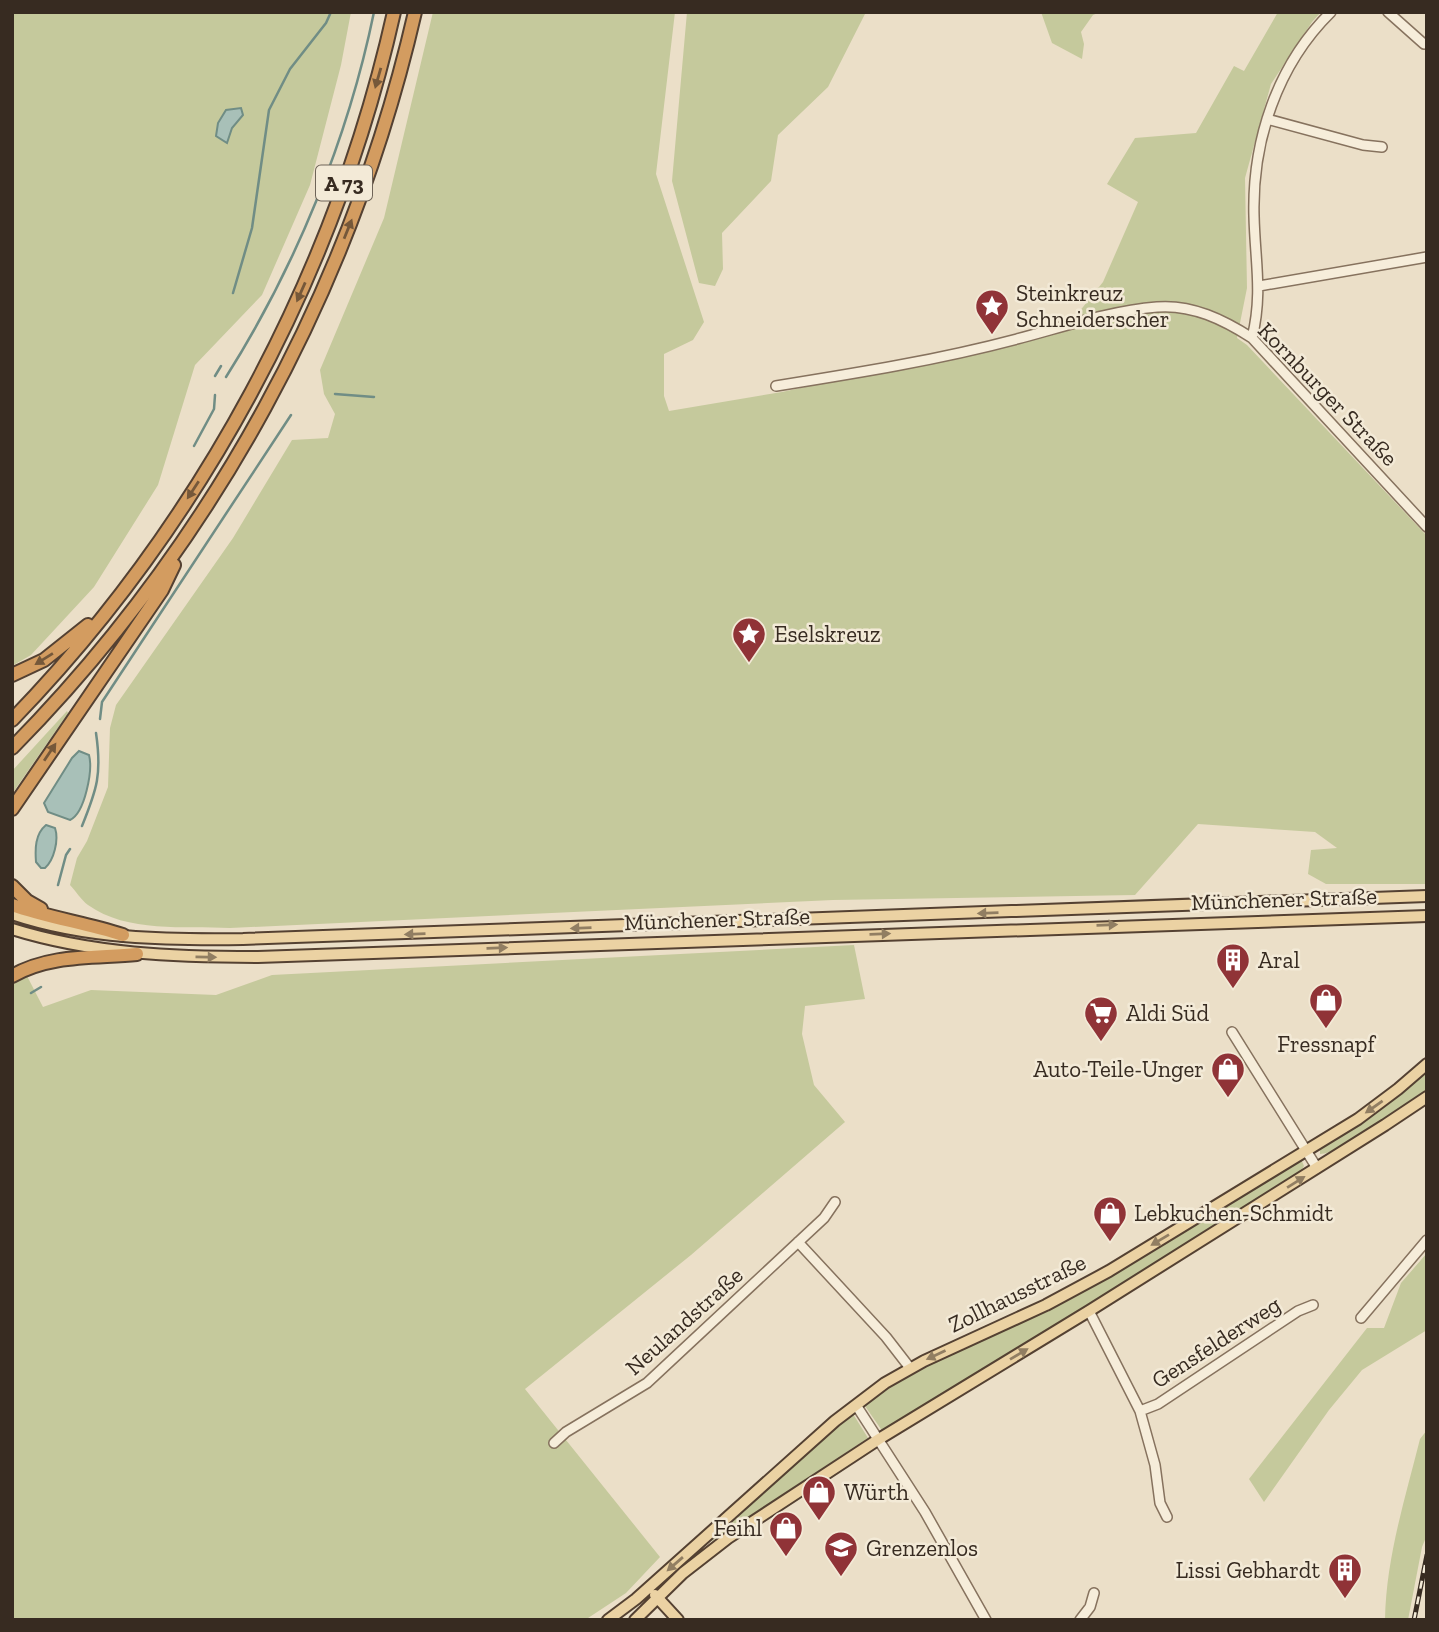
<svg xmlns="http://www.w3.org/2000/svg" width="1439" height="1632" font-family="'Zilla Slab',serif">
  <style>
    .green { fill: #c5c99c }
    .water { fill: #a8c0b8; stroke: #708d85; stroke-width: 2 }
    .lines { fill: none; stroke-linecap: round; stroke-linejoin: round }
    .stream { stroke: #708d85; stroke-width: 2.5 }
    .minor-casing { stroke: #86725e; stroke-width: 12 }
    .major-casing { stroke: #544132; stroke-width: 14 }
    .highway-casing { stroke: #544132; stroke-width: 16 }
    .minor { stroke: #f6edda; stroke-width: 9 }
    .major { stroke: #ebd2a3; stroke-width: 10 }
    .highway { stroke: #d39c60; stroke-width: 12 }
    .rail-casing { stroke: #372b21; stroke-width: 5 }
    .rail { stroke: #f3ead7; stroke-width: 2.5; stroke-dasharray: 8; stroke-linecap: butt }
    .oneway { fill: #75583a }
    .oneway2 { fill: #917e62 }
    .labels { text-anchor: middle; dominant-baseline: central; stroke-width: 5; stroke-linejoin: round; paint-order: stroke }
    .shield { fill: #f3ead7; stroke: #6f6458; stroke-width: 2 }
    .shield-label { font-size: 21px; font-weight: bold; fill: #372b21 }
    .poi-label { font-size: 23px; fill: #372b21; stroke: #f3ead7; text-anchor: start }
    .street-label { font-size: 23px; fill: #372b21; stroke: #f3ead7 }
  </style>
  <rect width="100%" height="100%" fill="#ebdfc8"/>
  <!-- green -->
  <path class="green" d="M12,12h339l-10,53 -31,120 -48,110 -67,70 -37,120 -64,102 -63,68 -19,11z
    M433,12h242l-19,162 48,148 -11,18 -29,14v42l5,15 113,-19 281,-60 40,-50 35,-80 -31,-18 28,-46 61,-5 38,-67 10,5 34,-59h43l-9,10 -41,62 -26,94 2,110 -10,50 10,7 180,191v348h-101l-18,-10 3,-24 26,-2 -22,-16 -117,-8 -63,71 -302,5 -603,28c-45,-2 -103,5 -142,-23 -7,-5 -12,-14 -18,-20l7,-27 10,-17 21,-54 2,-59 6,-23 117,-167 59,-98 36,-2 7,-24 -11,-20 -4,-24 64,-152z
    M687,12h179l-38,75 -50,48 -7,46 -49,52 1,36 -8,17 -16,-3 -27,-102z
    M1041,12h59l-7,3 -12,17 3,12 -2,15 -30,-16z
    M67,711l1,2 -56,81v-23z
    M854,945l11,54 -60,7 -3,28 12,51 31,37 -154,133 -166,134 135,168 -34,36 -41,27h-573v-638l15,-6 16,31 48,-17 125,5 56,-20z
    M1427,1067v23c-18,14 -88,65 -107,64v-9z
    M1301,1159l3,7 -6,10 -415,256 -18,-26 -1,-6 18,-14 164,-80z
    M1427,1253v77l-65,40 -33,40 -65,92 -15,-23 118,-151h17l17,-45z
    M853,1414l15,24 -156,103 -3,-2 124,-115z
    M1427,1430v105l-5,12 -14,73h-23c1,-62 20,-121 35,-181z"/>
  <!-- water -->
  <path class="water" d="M241,108l2,7 -11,13 -5,15 -11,-7 2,-13 8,-13z
    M79,751l10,4c4,15 -4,58 -19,65l-22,-8 -4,-9 28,-45z
    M46,825l9,3c4,12 -1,32 -10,40h-4l-5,-6c-1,-13 -1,-28 10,-37z"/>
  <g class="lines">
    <!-- stream -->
    <path class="stream" d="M233,293l19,-65 17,-118 21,-41 36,-46 5,-11
      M215,376l6,-10
      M226,377c69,-109 122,-238 148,-365
      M335,394l39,3
      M194,446l20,-37 1,-14
      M100,719l2,-17 189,-287
      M82,826c15,-37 20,-52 14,-93
      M58,885l8,-30 4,-6
      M31,993l10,-6"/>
    <!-- minor casing -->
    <g class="minor-casing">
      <path id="minor" d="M1388,12l36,32
        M1267,119l96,26 19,2
        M1259,286l168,-29
        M1252,338c11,-45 3,-77 2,-122 -2,-75 23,-151 77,-204
        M776,386c81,-13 162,-26 241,-47 46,-12 92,-28 140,-32 35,-3 67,13 95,31l175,189
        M1232,1032l85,136
        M798,1242l88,95 24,31
        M1089,1311l51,100 15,54 5,38 7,14
        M1361,1318l66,-78
        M856,1405l69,107 61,108
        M1140,1411l18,-7 140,-93 15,-6
        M554,1443l12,-11 81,-49 177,-165 11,-16
        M1080,1620l10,-13 4,-14"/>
    </g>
    <!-- major casing -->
    <g class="major-casing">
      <path id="major" d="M12,914c74,25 154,26 231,25l1184,-43
        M12,929c80,25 163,28 246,28l1169,-41
        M655,1595l23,25
        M608,1620l28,-21 199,-178 50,-38 39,-22 122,-56 63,-34 249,-152 40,-30 29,-25
        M635,1620l48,-47 45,-35 151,-99 210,-128 296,-186 42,-28"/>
    </g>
    <!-- highway casing -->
    <g class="highway-casing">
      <path id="highway" d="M12,675l32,-15 44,-35
        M12,720c188,-194 323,-444 382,-708
        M12,748c200,-203 339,-458 403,-736
        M12,809l150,-219 12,-25
        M12,886l15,15 14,8
        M12,905c37,13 74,18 111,30
        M12,976c38,-22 83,-18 125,-22"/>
    </g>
    <!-- minor -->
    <use href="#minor" class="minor"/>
    <!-- major -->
    <use href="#major" class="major"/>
    <!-- highway -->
    <use href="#highway" class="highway"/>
    <!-- rail casing -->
    <g class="rail-casing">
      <path id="rail" d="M1414,1620l13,-65"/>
    </g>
    <!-- rail -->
    <use href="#rail" class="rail"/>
  </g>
  <!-- one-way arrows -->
  <defs><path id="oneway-solid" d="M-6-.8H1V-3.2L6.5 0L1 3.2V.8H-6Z" transform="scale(1.75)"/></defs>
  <g class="oneway">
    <use href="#oneway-solid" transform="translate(378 78) rotate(106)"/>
    <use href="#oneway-solid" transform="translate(348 229) rotate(-68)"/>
    <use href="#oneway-solid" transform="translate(301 292) rotate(114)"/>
    <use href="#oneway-solid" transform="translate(193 490) rotate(123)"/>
    <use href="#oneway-solid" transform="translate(44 659) rotate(148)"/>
    <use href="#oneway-solid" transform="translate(50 752) rotate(-56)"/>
  </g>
  <g class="oneway2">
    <use href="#oneway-solid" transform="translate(988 913) rotate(178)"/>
    <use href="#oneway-solid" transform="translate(1107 925) rotate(-2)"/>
    <use href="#oneway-solid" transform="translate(581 928) rotate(178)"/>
    <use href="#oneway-solid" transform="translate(415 934) rotate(178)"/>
    <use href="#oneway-solid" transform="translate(880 934) rotate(-2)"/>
    <use href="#oneway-solid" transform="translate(497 948) rotate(-2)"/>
    <use href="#oneway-solid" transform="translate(206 957) rotate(1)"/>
    <use href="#oneway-solid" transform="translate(1374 1107) rotate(145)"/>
    <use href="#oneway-solid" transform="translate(1296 1182) rotate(-32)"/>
    <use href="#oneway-solid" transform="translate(1160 1240) rotate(149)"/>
    <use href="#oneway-solid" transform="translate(1019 1354) rotate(-31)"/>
    <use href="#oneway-solid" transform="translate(936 1355) rotate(155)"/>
    <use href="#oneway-solid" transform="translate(675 1564) rotate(139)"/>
  </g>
  <!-- icons -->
  <defs>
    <g id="sight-pin" transform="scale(1.75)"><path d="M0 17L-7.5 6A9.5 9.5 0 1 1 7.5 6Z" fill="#903337" stroke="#f3ead7"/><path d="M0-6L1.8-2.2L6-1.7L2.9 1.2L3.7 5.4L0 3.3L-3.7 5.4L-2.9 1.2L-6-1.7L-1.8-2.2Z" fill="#fff"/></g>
    <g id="building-pin" transform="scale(1.75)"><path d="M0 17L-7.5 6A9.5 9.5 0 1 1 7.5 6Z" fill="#903337" stroke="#f3ead7"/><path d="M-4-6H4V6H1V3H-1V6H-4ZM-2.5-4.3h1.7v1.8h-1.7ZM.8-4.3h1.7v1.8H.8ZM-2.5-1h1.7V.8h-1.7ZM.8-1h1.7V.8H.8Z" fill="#fff"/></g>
    <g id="shop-pin" transform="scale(1.75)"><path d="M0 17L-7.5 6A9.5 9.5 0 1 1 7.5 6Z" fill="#903337" stroke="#f3ead7"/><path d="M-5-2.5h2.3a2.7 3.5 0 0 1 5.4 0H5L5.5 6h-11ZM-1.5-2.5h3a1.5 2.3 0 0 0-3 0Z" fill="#fff"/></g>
    <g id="supermarket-pin" transform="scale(1.75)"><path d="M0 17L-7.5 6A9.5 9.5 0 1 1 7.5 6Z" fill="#903337" stroke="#f3ead7"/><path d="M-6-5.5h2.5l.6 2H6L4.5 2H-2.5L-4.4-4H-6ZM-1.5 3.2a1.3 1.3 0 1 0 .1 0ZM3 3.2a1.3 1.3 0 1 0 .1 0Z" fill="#fff"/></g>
    <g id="school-pin" transform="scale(1.75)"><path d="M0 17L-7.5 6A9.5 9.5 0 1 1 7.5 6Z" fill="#903337" stroke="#f3ead7"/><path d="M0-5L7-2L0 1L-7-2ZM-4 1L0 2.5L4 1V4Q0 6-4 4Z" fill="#fff"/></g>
  </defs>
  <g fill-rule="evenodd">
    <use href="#sight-pin" x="992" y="306"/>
    <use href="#sight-pin" x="749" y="634"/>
    <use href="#building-pin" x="1233" y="960"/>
    <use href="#shop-pin" x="1326" y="1000"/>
    <use href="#supermarket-pin" x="1101" y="1013"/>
    <use href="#shop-pin" x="1228" y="1069"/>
    <use href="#shop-pin" x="1110" y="1213"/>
    <use href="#shop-pin" x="819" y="1492"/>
    <use href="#shop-pin" x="786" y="1528"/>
    <use href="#school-pin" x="841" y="1548"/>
    <use href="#building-pin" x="1345" y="1570"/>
  </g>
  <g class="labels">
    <!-- shield labels -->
    <rect class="shield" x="316" y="165.5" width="56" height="35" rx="5"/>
    <g class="shield-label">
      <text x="344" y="183">A 73</text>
    </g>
    <!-- poi labels -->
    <g class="poi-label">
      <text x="1016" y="293">Steinkreuz<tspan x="1016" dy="26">Schneiderscher</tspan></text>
      <text x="774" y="634">Eselskreuz</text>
      <text x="1258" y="960">Aral</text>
      <text x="1126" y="1013">Aldi Süd</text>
      <text x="1326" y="1044" text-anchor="middle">Fressnapf</text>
      <text x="1204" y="1069" text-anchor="end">Auto-Teile-Unger</text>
      <text x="1134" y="1213">Lebkuchen-Schmidt</text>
      <text x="844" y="1492">Würth</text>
      <text x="762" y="1528" text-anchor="end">Feihl</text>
      <text x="866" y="1548">Grenzenlos</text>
      <text x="1320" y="1570" text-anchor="end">Lissi Gebhardt</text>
    </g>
    <!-- street labels -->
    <g class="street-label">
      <text transform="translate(1328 394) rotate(46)">Kornburger Straße</text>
      <text transform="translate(1284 899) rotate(-2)">Münchener Straße</text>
      <text transform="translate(717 919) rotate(-2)">Münchener Straße</text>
      <text transform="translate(1017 1293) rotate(-26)">Zollhausstraße</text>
      <text transform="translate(684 1321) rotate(-42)">Neulandstraße</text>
      <text transform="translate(1216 1342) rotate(-33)">Gensfelderweg</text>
    </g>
  </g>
  <!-- border -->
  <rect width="1439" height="1632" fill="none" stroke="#372b21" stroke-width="28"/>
</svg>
